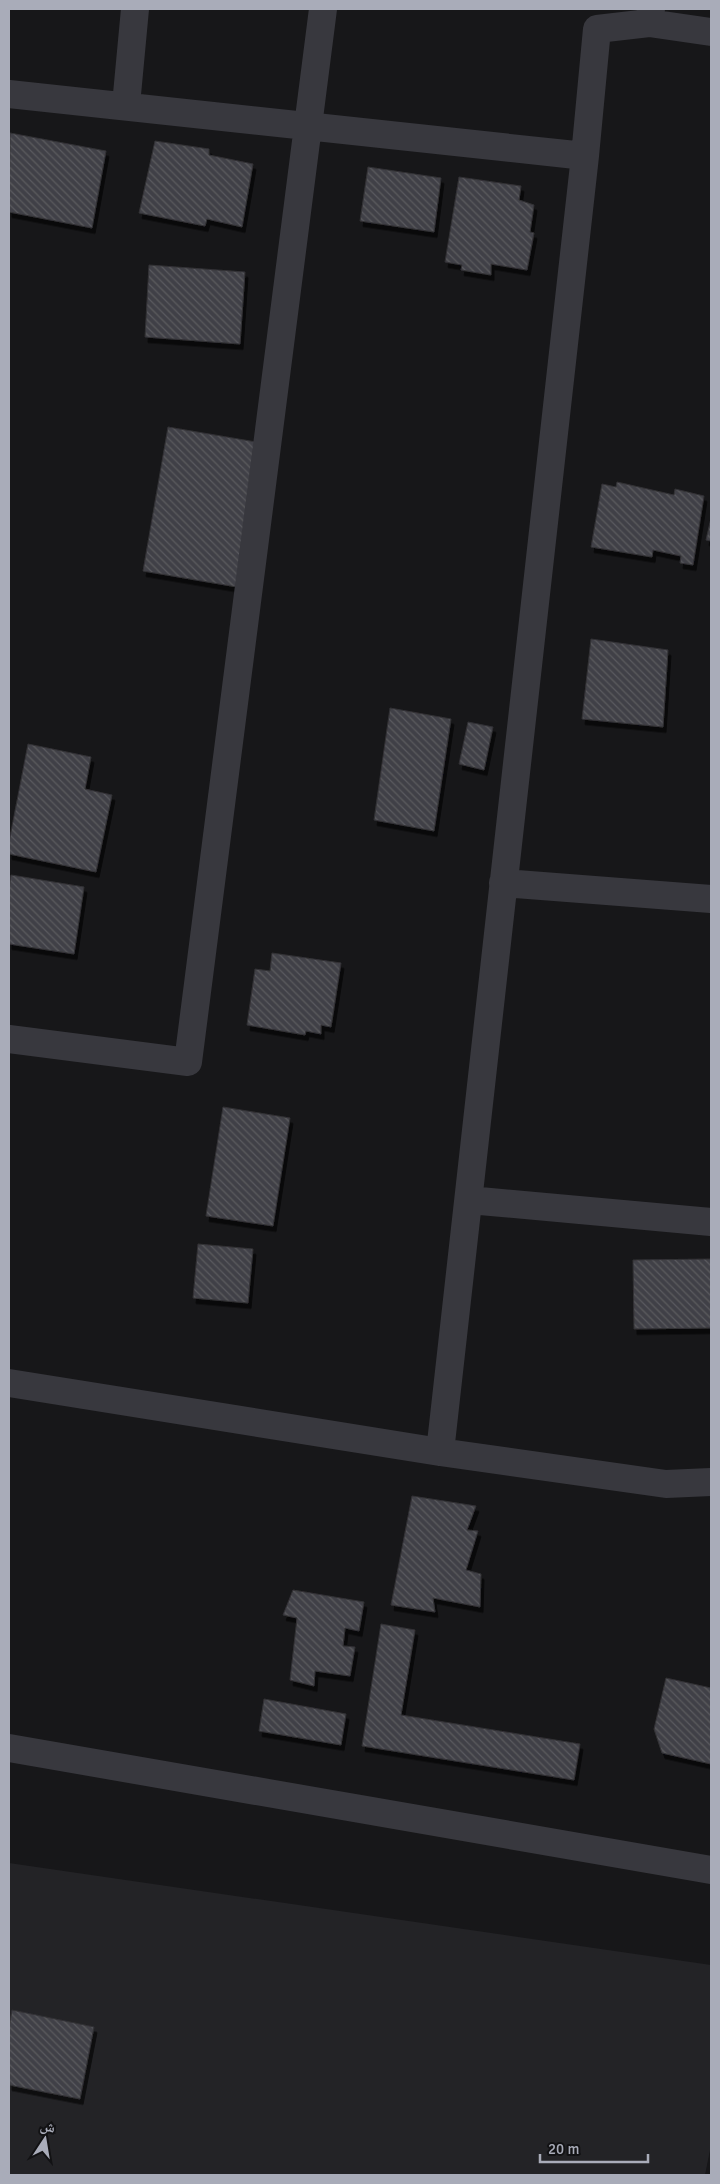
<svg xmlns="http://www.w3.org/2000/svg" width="720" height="2184" font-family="Signika,'Noto Naskh Arabic',sans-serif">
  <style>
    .built { fill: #232326 }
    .building { fill: url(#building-back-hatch); stroke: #323135; filter: url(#shadow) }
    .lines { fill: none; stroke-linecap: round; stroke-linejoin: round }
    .minor { stroke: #38383e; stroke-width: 28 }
  </style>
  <defs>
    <pattern id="building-back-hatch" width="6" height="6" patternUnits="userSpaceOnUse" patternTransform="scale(1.25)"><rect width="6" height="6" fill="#414146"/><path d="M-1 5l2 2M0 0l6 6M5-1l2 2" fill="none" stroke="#5a5a5f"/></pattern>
    <filter id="shadow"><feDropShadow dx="3" dy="5.5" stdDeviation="0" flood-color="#0009"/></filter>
  </defs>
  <rect width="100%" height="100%" fill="#171719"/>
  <!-- built -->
  <path class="built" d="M9,1863l702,102v180l-6,30h-696z"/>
  <!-- building -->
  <path class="building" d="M10,133l96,18 -14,77 -83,-16z
    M155,141l54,8v6l44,9 -11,63 -35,-8 -2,7 -66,-13z
    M368,167l73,11 -7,54 -74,-11z
    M459,177l62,9 -2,14 15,5 -4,27 4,1 -7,37 -36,-6v11l-30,-5 1,-5 -17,-3z
    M149,265l96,7 -5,72 -95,-7z
    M168,427l94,16 -25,144 -94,-16z
    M617,482l57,13 1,-6 29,7 -11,69 -13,-2 1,-7 -28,-6 -1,7 -61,-10 11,-63 14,3z
    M711,518v23l-5,-1z
    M591,639l77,11 -5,77 -81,-8z
    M390,708l61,11 -17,112 -60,-11z
    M468,722l25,5 -9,43 -25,-6z
    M28,744l63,13 -6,32 27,6 -16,77 -87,-18v-12z
    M11,875l73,12 -10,67 -65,-10v-56z
    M272,953l69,10 -10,64 -10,-2v9l-15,-3 -1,4 -58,-10 8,-56 15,2z
    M223,1107l67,11 -17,108 -67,-10z
    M198,1244l55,5 -5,54 -55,-5z
    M711,1259v69l-77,1 -1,-69z
    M412,1496l64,10 -9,24 11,1 -12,39 15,4 -1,33 -47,-9 2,14 -44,-7z
    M293,1590l71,12 -5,29 -14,-3 -2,18 12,1 -5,29 -35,-5 -1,15 -24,-6 7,-62 -14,-3z
    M381,1624l34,6 -14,85 179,29 -6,36 -212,-34z
    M666,1678l45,10v76l-49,-11 -8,-24z
    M264,1699l82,15 -5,31 -82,-14z
    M12,2010l82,17 -14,72 -71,-14v-58z"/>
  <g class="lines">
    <!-- minor -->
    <path class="minor" d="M651,9l-2,14 62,9
      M9,94l576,62
      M126,105l9,-96
      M503,883l208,16
      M9,1039l179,23 135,-1053
      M469,1200l242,22
      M9,1383l431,69 226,32 45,-2
      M440,1452l145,-1296 12,-127 52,-6
      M9,1748l702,122"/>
  </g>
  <!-- border -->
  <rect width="720" height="2184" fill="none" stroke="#a9acb9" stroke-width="20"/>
  <!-- north arrow -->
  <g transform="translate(45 2139) rotate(12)" stroke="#121214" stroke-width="4" paint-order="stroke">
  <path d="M0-4L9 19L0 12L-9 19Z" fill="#a9acb9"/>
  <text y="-8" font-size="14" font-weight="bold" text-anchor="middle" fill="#a9acb9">ش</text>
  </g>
  <!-- scale -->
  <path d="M540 2154v8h108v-8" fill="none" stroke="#a9acb9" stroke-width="2.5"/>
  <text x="548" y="2154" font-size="15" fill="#a9acb9" stroke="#121214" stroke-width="4" paint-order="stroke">20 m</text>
</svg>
